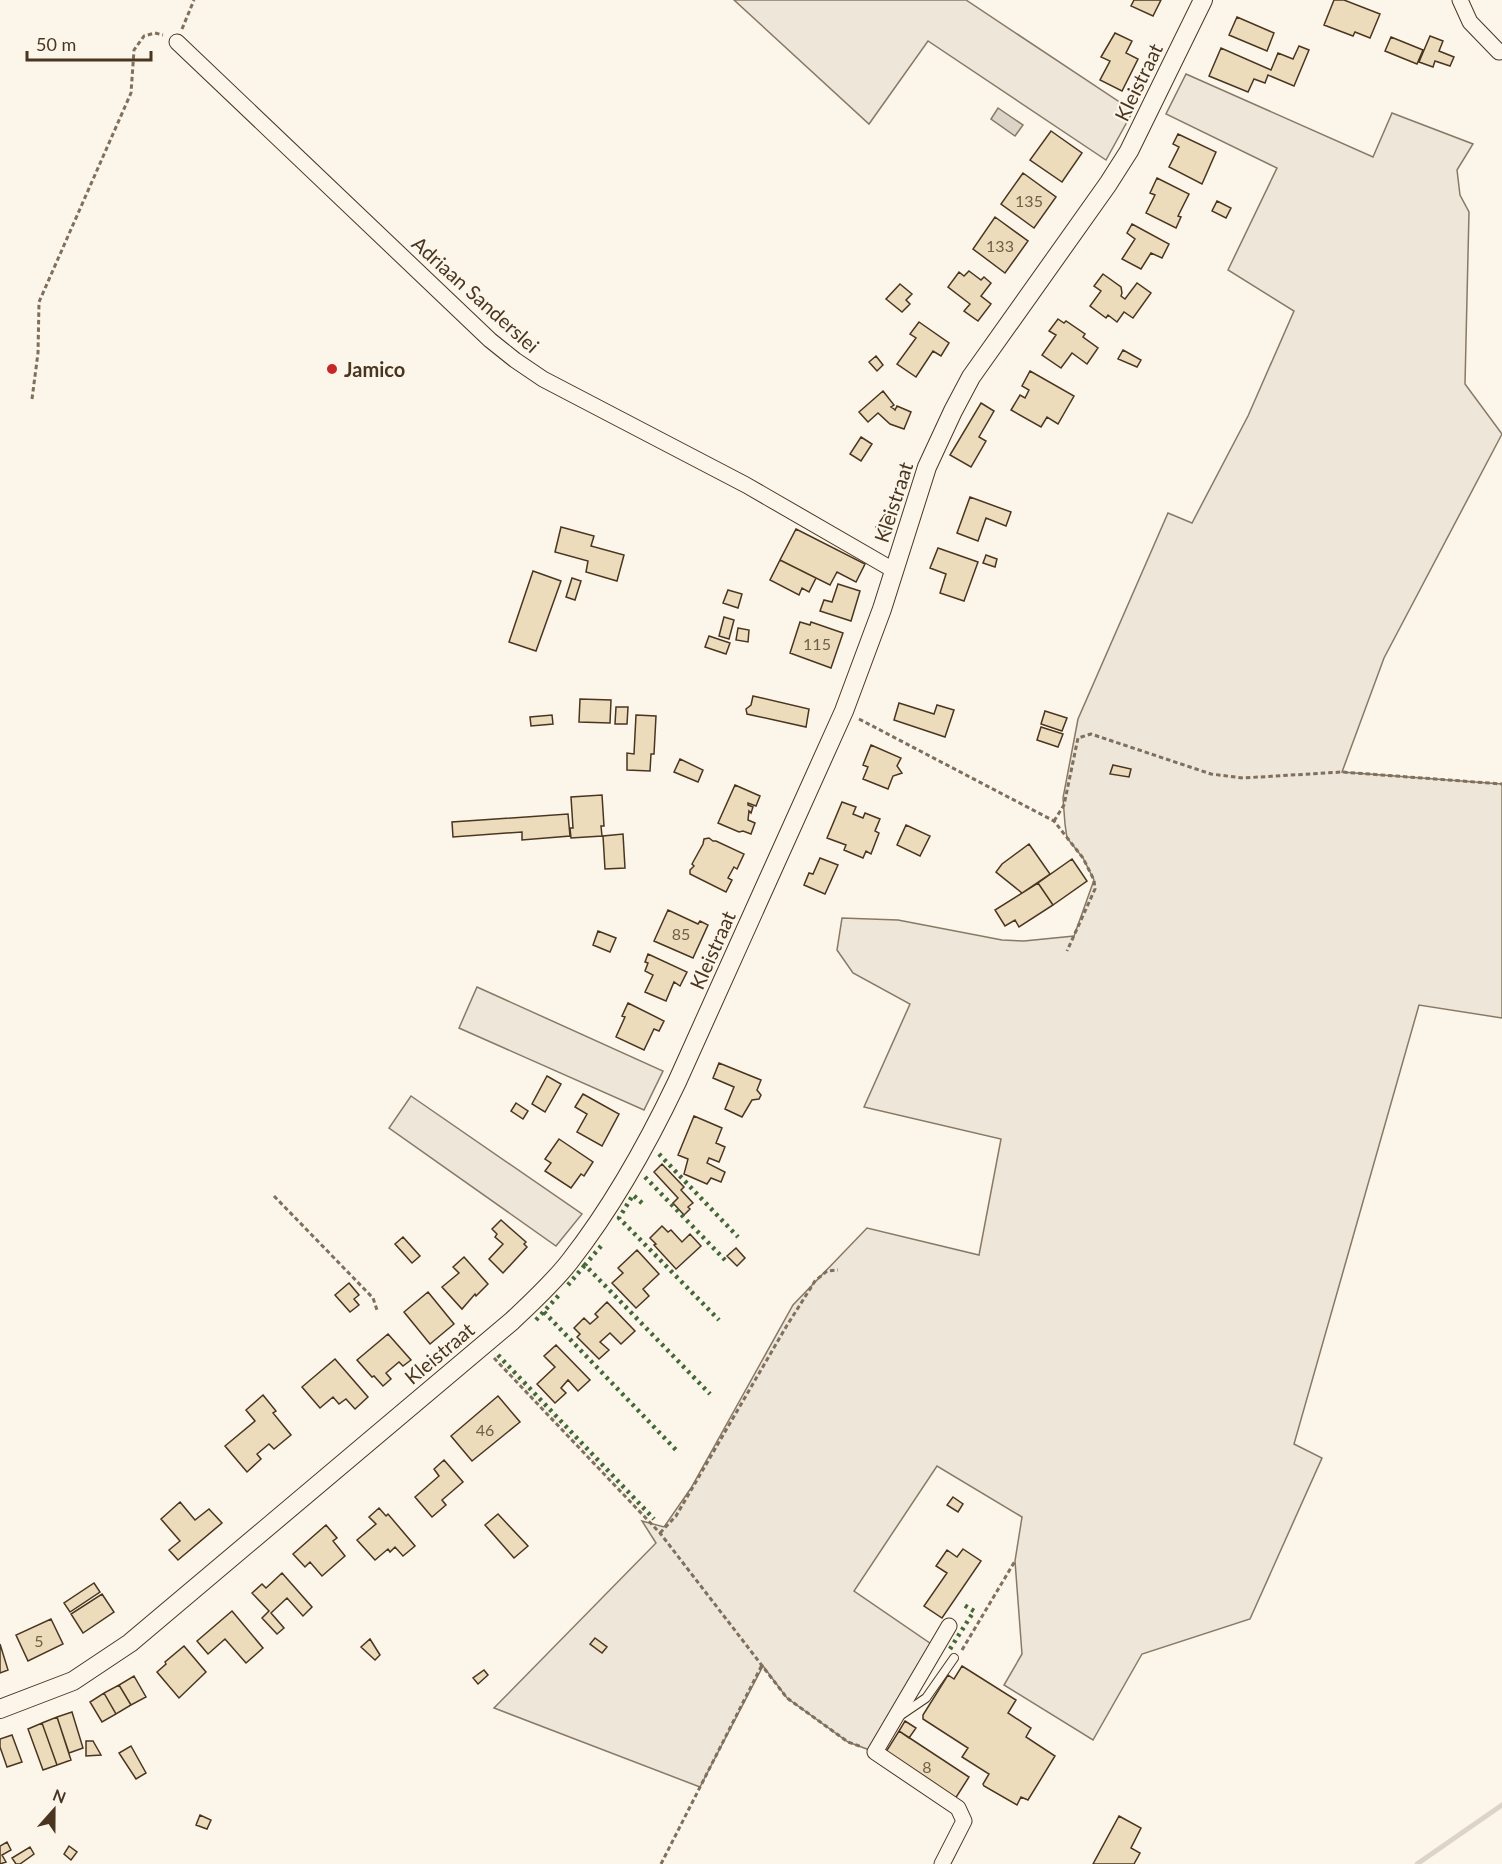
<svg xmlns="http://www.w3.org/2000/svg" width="1502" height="1864" font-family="Lato,sans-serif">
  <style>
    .green { fill: #ede6d9; stroke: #887966; stroke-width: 1.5 }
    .water { fill: #dcd4c6; stroke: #887966; stroke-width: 1.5 }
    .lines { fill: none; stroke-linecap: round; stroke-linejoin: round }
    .stream { stroke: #dcd4c6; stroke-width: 5 }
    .building { fill: #ecdcbc; stroke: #4a3520; stroke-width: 1.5 }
    .service-casing { stroke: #4a3520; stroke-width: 10 }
    .minor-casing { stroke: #4a3520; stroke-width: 17 }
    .tertiary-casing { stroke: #4a3520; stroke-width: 20 }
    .path { stroke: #7f6f5c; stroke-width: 3; stroke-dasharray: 4.5 3; stroke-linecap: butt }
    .service { stroke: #fbf6e9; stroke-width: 8 }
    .minor { stroke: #fbf6e9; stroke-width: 15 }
    .tertiary { stroke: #fbf6e9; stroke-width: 18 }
    .hedge { stroke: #436837; stroke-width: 4.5; stroke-dasharray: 3 4.5; stroke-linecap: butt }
    .poi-dot { fill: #c62828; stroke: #fbf6e9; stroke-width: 2 }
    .labels { text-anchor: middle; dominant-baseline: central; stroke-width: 4.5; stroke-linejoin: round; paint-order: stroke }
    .number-label { font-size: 16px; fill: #725f47 }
    .street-label { font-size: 20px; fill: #4a3520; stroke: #fbf6e9 }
    .poi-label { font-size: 20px; font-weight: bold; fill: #4a3520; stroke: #fbf6e9; text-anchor: start }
  </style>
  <rect width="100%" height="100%" fill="#fbf6e9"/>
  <!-- green -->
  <path class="green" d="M734,0h232l167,111 -27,49 -178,-119 -59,83z
    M1186,74l187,83 19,-44 81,31 -16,26 3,25 9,17 -4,172 37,50 -118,224 -42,114 160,12v234l-83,-13 -125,439 28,14 -72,161 -108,35 -49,86 -89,-55 18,-31 -7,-93 7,-44 -85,-51 -83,125 83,57 -62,104 -27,-10 -61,-44 -24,-32 -63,121 -206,-79 162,-165 -14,-22 22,6 27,-39 102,-183 74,-77 112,27 22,-116 -137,-32 46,-103 -57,-31 -16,-23 5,-32 56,2 104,20 22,1 50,-5 20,-56 -11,-22 -16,-20 -2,-14 -2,-26 15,-79 90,-206 24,10 56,-107 46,-105 -66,-41 49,-102 -111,-54z
    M477,987l186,84 -19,39 -185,-82z
    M411,1096l171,118 -26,32 -167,-118z"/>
  <!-- water -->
  <path class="water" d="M998,108l25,17 -8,11 -24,-17z"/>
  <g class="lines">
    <!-- stream -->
    <path class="stream" d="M1417,1864l85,-59"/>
  </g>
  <!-- building -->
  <path class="building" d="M1134,0h27l-8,16 -22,-10z
    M1334,0h10l36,14 -10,24 -15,-6 -2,4 -29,-11z
    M1237,17l37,16 -7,18 -38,-16z
    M1115,33l17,8 -6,12 12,6 -16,32 -22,-11 10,-19 -9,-4z
    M1430,36l13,5 -4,10 15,6 -4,9 -15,-5 -2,6 -14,-5z
    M1391,37l32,13 -6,14 -32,-13z
    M1299,46l10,4 -15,36 -26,-11 -3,8 -11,-4 -6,13 -39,-16 12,-28 50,22 7,-17 15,6z
    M1051,131l31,22 -20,29 -32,-22z
    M1178,134l38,18 -14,32 -33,-17 10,-20 -6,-3z
    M1023,173l33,24 -22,31 -33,-24z
    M1157,178l32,16 -11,22 3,1 -5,11 -30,-15 9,-18 -5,-2z
    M1217,201l14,7 -5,10 -14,-7z
    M995,217l33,24 -23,32 -32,-24z
    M1132,224l37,20 -7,14 -11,-5 -10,16 -19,-10 13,-20 -8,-6z
    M969,271l12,9 3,-3 7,6 -10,13 10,8 -13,17 -14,-10 6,-7 -22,-17 11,-15 5,4z
    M1103,274l18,13 1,6 -1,3 4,3 12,-16 14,10 -18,25 -9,-6 -7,10 -9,-7 -2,3 -16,-12 11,-15 -7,-5z
    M900,284l12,10 -6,6 4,4 -8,8 -16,-13z
    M1058,319l6,4 2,-2 19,13 -2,3 15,11 -11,16 -15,-11 -11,15 -19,-13 14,-20 -7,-4z
    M919,322l30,21 -8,13 -8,-5 -17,26 -19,-13 19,-26 -6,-4z
    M1123,350l18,10 -4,7 -19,-8z
    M876,356l7,9 -6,6 -8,-9z
    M1030,371l44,25 -16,28 -11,-7 -6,10 -30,-17 9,-15 5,3 4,-8 -7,-4z
    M883,391l11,14 -3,2 3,2 1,1 2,-4 14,6 -7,17 -14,-5 -12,-11 -10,9 -9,-10z
    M981,403l13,8 -15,26 7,4 -15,26 -21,-12z
    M861,437l11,7 -11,17 -11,-7z
    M970,497l41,15 -5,14 -20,-8 -8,23 -21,-8z
    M886,513l8,6 -10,14 -8,-6z
    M561,527l33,9 -3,10 33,9 -7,26 -31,-9 2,-11 -33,-9z
    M796,529l69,35 -9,18 -19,-10 -7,13 -50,-25z
    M938,548l40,14 -14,39 -24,-8 6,-19 -16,-6z
    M986,555l11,4 -2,8 -12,-4z
    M780,560l36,18 -7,14 -7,-4 -3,7 -29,-15z
    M533,571l28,10 -25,70 -27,-9z
    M572,578l9,3 -6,19 -9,-3z
    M838,584l22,7 -9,30 -31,-10 4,-11 8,2z
    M728,590l14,4 -4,14 -15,-5z
    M724,617l10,3 -5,19 -10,-3z
    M800,622l10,3 1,-3 32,11 -12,35 -41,-15z
    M738,628l11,2 -1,12 -12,-2z
    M709,636l21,7 -4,11 -21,-7z
    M753,696l56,13 -3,18 -59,-13 -1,-5 5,-4z
    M580,699l31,1 -1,23 -31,-1z
    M899,703l35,11 3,-9 17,5 -9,27 -51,-17z
    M616,707h12l-1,17h-12z
    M1045,711l22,7 -5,13 -21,-7z
    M552,715l1,9 -22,2 -1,-9z
    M636,715l20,1 -2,38h-3l-1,17 -23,-1v-17l7,1z
    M1041,727l22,7 -5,13 -21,-7z
    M871,745l30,13 -4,8 5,7 -9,3 -5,13 -25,-10 5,-12 -5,-2z
    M680,759l23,11 -5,12 -24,-10z
    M1113,765l18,4 -2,8 -19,-3z
    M735,785l25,11 -4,10 -8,-3v2l5,2 -2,6 -2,-2 -1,9 7,3 -4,11 -8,-3 -4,1 -21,-9z
    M602,795l2,31h-3l1,10 -31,2 -1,-10h3l-2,-31z
    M842,802l14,5 -3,7 10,4 2,-5 15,6 -5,12 4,2 -8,21 -5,-3 -3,7 -19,-8 2,-5 -19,-7z
    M568,814l2,22 -48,4v-8l-69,5 -1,-15z
    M906,825l24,11 -10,20 -23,-11z
    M623,834l2,34 -20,1 -2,-33z
    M709,838l4,3h3l28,13 -7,15 -3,-2 -6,11 4,2 -6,12 -36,-18v-4l4,-4 -2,-2 11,-20 1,-5z
    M1029,844l21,30 -28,19 -26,-21 6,-8z
    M820,858l18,7 -13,29 -21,-9 5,-12 4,1z
    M1072,859l15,22 -34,24 -15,-22z
    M1038,883l15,22 -34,22 -4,-7 -10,6 -10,-16z
    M668,910l30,14 2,-3 8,4 -15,33 -39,-17z
    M598,931l18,7 -6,14 -17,-7z
    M648,954l39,18 -7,14 -6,-4 -8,19 -21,-9 8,-17 -8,-4 3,-8 -3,-1z
    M628,1003l36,18 -5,10 -5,-2 -10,21 -28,-13 9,-20 -3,-1z
    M719,1063l42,17 -4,10 4,5 -2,4 -7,1 -10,17 -17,-8 9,-22 -21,-9z
    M547,1076l14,8 -16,28 -13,-8z
    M583,1094l36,20 -17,32 -25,-14 10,-18 -12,-7z
    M516,1103l12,8 -5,8 -12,-8z
    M694,1116l28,12 -6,15 9,4 -6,15 -10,-4 -2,5 18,9 -4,10 -10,-4 -4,6 -23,-10 4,-15 -10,-4z
    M559,1139l34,23 -9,14 -3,-2 -10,14 -26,-17 6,-8 -6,-4z
    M662,1164l22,23 -3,3 12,13 -5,4 2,2 -6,6 -11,-12 5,-5 -24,-26z
    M501,1220l25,22 -2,2 3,3 -24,26 -14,-14 14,-15 -8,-7 2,-3 -5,-5z
    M662,1226l6,6 3,-2 11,12 8,-8 11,12 -25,23 -22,-24 2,-1 -6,-6z
    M403,1237l17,19 -8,7 -17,-19z
    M736,1248l9,10 -8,8 -10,-10z
    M637,1250l22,24 -16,15 6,7 -13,12 -24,-25 11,-10 -5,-5z
    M464,1257l24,27 -12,12 -1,-2 -13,15 -20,-22 17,-14 -6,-6z
    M349,1283l10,12 -5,4 5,6 -9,7 -15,-17z
    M428,1292l26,32 -24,20 -26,-32z
    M607,1302l28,29 -14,13 -11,-11 -10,9 9,8 -10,9 -22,-22 3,-3 -6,-6 10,-10 6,6 8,-7 -3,-3z
    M388,1334l23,26 -8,6 -4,-4 -13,11 5,6 -8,7 -9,-10 -2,1 -15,-17z
    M556,1345l34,35 -12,11 -10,-11 -7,8 5,5 -11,10 -18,-19 18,-17 -11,-11z
    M335,1359l33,38 -13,12 -9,-10 -7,5 -6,-7 -13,11 -18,-21z
    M263,1395l13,16 -3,2 18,22 -17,14 -5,-5 -12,10 4,5 -14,13 -22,-26 30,-25 -9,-11z
    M498,1396l22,26 -48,39 -21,-25z
    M444,1460l19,22 -21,18 4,5 -14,12 -17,-20 24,-21 -5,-7z
    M953,1497l10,7 -5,8 -11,-7z
    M180,1502l15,18 14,-11 13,14 -44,37 -9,-10 11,-9 -19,-22z
    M379,1508l7,8 2,-2 27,32 -12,10 -8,-9 -5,5 -2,-3 -13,11 -18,-20 19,-16 -7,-7z
    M498,1514l30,32 -14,12 -29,-33z
    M326,1525l11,13 -4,3 12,15 -23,20 -12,-14 -5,5 -12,-13z
    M963,1549l18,12 -39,57 -18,-12 23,-33 -11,-7 11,-16 10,7z
    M282,1573l30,34 -9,9 -16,-18 -16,15 13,15 -7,6 -15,-16 7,-7 -17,-18 10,-9 4,4z
    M94,1583l6,9 -30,20 -6,-9z
    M102,1594l12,18 -31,21 -12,-19z
    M232,1611l31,37 -17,15 -21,-24 -17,15 -11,-13z
    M51,1619l12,25 -35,17 -12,-26z
    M595,1638l12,9 -5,6 -12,-9z
    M370,1639l10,16 -5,5 -14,-13z
    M0,1644l8,26 -8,3z
    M184,1646l22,26 -27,26 -22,-26 9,-8 -1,-2z
    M962,1666l54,34 -8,13 23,15 -5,9 29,19 -27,44 -7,-3 -4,8 -33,-19 -1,-2 6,-10 -27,-17 6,-9 -45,-29v-4l25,-40 6,4z
    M484,1670l4,5 -10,9 -5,-6z
    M134,1676l12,21 -15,8 -12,-20z
    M119,1685l12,20 -15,9 -12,-21z
    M104,1693l12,21 -14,8 -12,-20z
    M72,1712l11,36 -14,5 -12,-36z
    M57,1717l14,43 -14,5 -15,-42z
    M905,1721l11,7 -7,10 -10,-7z
    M42,1723l15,42 -14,5 -15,-41z
    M899,1731l70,46 -14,22 -71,-44z
    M12,1735l10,27 -15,5 -7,-20v-8z
    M86,1741h7l8,14 -15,1z
    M131,1746l15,27 -10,6 -17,-26z
    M200,1815l11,5 -4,9 -11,-4z
    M1119,1816l22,12 -10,20 9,5 -6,11h-41z
    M7,1842l4,8 -9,5 4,7 -6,2v-18z
    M69,1846l8,6 -6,8 -7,-6z
    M30,1847l4,7 -14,10h-4l-4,-6z"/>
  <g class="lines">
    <!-- service casing -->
    <g class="service-casing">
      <path id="service" d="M901,1715l25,-17 28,-40"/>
    </g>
    <!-- minor casing -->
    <g class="minor-casing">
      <path id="minor" d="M1460,0l10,22 29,30
        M177,42l313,298 25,20 28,19 203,106 149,86
        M942,1864l22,-43 -6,-13 -83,-56 74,-126"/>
    </g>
    <!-- tertiary casing -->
    <g class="tertiary-casing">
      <path id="tertiary" d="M0,1709l73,-28 57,-38 382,-322c20,-19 41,-38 58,-60 43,-55 77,-116 107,-179l167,-371 38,-102 45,-142 26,-56 18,-34 137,-193 21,-33 74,-151"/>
    </g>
    <!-- path -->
    <path class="path" d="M182,29l12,-29
      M32,399l6,-46 1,-51 92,-209 3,-43 10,-14 11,-3 8,2
      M859,719l195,102 29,37 11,22 1,9 -28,62
      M1054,821l10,-16 14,-67 13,-4 120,40 32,4 99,-6 160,12
      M274,1196l99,102 4,12
      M494,1358l166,175 127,165 61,44 14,5
      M660,1533l16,-17 110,-189 29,-46 12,-10 11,-1
      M962,1650l53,-89
      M661,1864l101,-199"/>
    <!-- service -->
    <use href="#service" class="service"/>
    <!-- minor -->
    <use href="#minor" class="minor"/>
    <!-- tertiary -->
    <use href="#tertiary" class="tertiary"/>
    <!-- hedge -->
    <path class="hedge" d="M659,1154l79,83
      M645,1177l80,83
      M642,1203l-9,-8 -14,23 100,102
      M601,1246l-16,19 125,129
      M568,1285l17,-20
      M544,1312l133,139
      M536,1320l23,-25
      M498,1355l156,164
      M950,1649l24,-38 -10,-6"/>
  </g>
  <!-- markers -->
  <circle class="poi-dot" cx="332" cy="369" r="6"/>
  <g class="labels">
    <!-- number labels -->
    <g class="number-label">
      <text x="1029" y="200">135</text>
      <text x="1000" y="245">133</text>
      <text x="817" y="643">115</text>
      <text x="681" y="933">85</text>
      <text x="485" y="1429">46</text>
      <text x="39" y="1640">5</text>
      <text x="927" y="1766">8</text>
    </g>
    <!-- street labels -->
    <g class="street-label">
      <text transform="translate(1138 82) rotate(-64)">Kleistraat</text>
      <text transform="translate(476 294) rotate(42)">Adriaan Sanderslei</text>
      <text transform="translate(893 502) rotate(-72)">Kleistraat</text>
      <text transform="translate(712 950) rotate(-66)">Kleistraat</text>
      <text transform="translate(439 1353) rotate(-40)">Kleistraat</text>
    </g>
    <!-- poi labels -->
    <g class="poi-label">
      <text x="344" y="369">Jamico</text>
    </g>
  </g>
  <!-- north arrow -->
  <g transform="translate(54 1810) rotate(21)" stroke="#fbf6e9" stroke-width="4.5" paint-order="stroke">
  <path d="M0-4.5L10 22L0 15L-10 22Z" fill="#4a3520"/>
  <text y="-9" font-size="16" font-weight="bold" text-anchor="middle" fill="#4a3520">N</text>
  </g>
  <!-- scale -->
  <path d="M27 51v9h124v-9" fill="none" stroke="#4a3520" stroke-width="3"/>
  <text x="36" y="51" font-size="18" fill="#4a3520" stroke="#fbf6e9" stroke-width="4.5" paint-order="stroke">50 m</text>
</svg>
